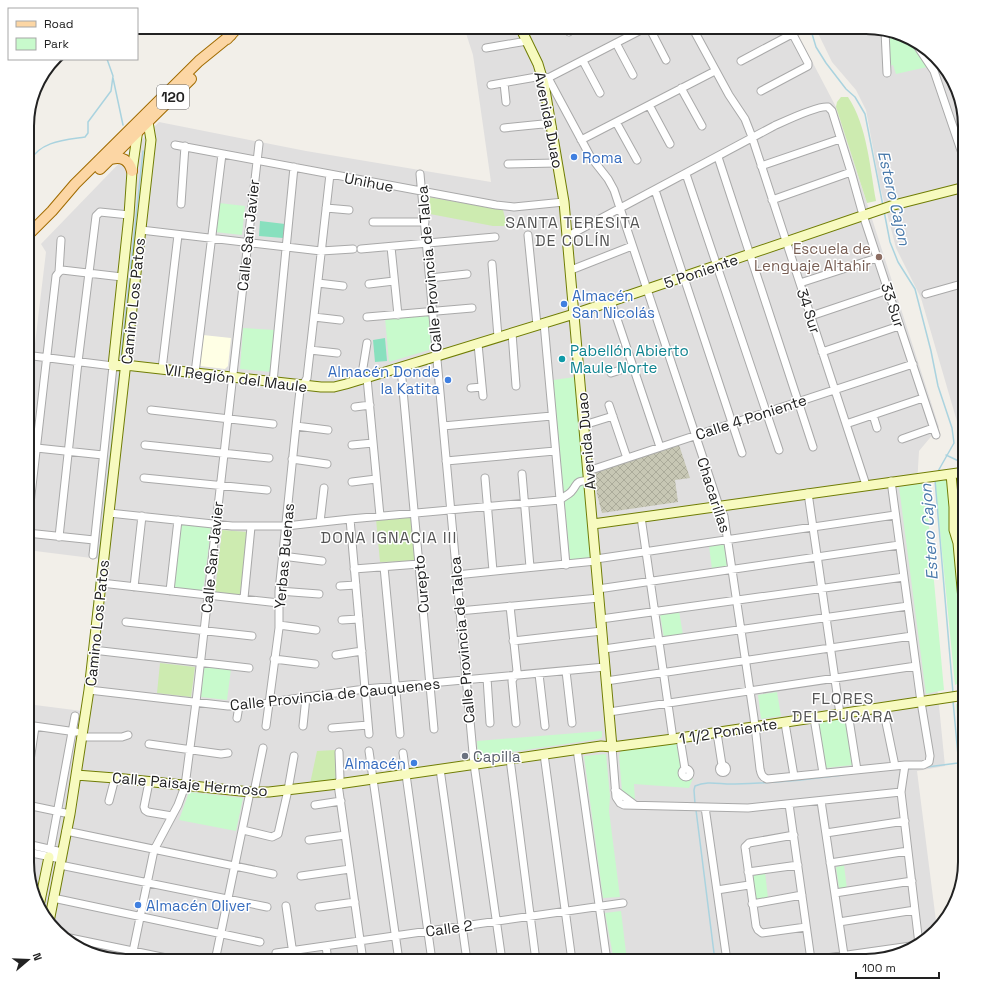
<svg xmlns="http://www.w3.org/2000/svg" width="992" height="988" font-family="'Space Grotesk',sans-serif">
  <style>
    .residential { fill: #e0dfdf }
    .education { fill: #ffffe5 }
    .construction { fill: url(#construction-cross-hatch) }
    .grass { fill: #cdebb0 }
    .park { fill: #c8facc }
    .pitch { fill: #88e0be }
    .lines { fill: none; stroke-linecap: round; stroke-linejoin: round }
    .stream { stroke: #aad3df; stroke-width: 1.5 }
    .street-casing { stroke: #a9a9a9; stroke-width: 9 }
    .secondary-casing { stroke: #707d05; stroke-width: 11 }
    .primary-casing { stroke: #a06b00; stroke-width: 12 }
    .street { stroke: #fff; stroke-width: 7 }
    .secondary { stroke: #f7fabf; stroke-width: 9 }
    .primary { stroke: #fcd6a4; stroke-width: 10 }
    .shop-dot { fill: #3f7fe0; stroke: #fff; stroke-width: 1.5 }
    .education-dot { fill: #8d6e63; stroke: #fff; stroke-width: 1.5 }
    .culture-dot { fill: #0f9aa8; stroke: #fff; stroke-width: 1.5 }
    .worship-dot { fill: #6b7280; stroke: #fff; stroke-width: 1.5 }
    .labels { text-anchor: middle; dominant-baseline: central; stroke-width: 3; stroke-linejoin: round; paint-order: stroke }
    .shield { fill: #fff; stroke: #646464; stroke-width: 1 }
    .shield-label { font-size: 14px; font-weight: bold; fill: #222 }
    .street-label { font-size: 15px; fill: #222; stroke: #fff }
    .shop-label { font-size: 15px; fill: #366cbe; stroke: #fff; text-anchor: start }
    .education-label { font-size: 15px; fill: #785e54; stroke: #fff; text-anchor: end }
    .culture-label { font-size: 15px; fill: #0d838f; stroke: #fff; text-anchor: start }
    .worship-label { font-size: 15px; fill: #5b616d; stroke: #fff; text-anchor: start }
    .water-label { font-size: 16px; font-style: italic; fill: #4a7aab; stroke: #fff }
    .neighbourhood-label { font-size: 16px; letter-spacing: 1px; fill: #555; stroke: #fff }
    .rim { fill: none; stroke: #222; stroke-width: 2 }
  </style>
  <defs>
    <pattern id="construction-cross-hatch" width="8" height="8" patternUnits="userSpaceOnUse"><rect width="8" height="8" fill="#c7c7b4"/><path d="M0 0l8 8M0 8l8-8" fill="none" stroke="#abab9a"/></pattern>
  </defs>
  <rect width="100%" height="100%" fill="#f2efe9"/>
  <!-- residential -->
  <path class="residential" d="M464,27h330l42,80 103,320 -20,24 -2,34 28,281 -28,5 20,158 -6,7 -27,18 -38,7h-740l-38,-8 -36,-26 -18,-27 -7,-38v-158l55,7 17,-152 -72,-9v-140l19,-158 -5,-8 118,-122 147,29 185,31 -18,-127z
    M815,27h57l38,10 30,24 18,27 7,38v323l-44,-151 -25,-50 -16,-62 -14,-76 -10,-20 -24,-28z"/>
  <!-- education -->
  <path class="education" d="M203,335l28,3 -3,28 -3,3 -25,-3z"/>
  <!-- construction -->
  <path class="construction" d="M679,445l11,33 -15,2 3,22 -76,11 -5,-19 -2,-22z"/>
  <!-- grass -->
  <path class="grass" d="M841,97h7c19,28 22,71 28,104l-9,2 -31,-96 1,-5z
    M428,197l75,13 4,16h-14l-63,-12z
    M413,516l4,45 -37,1 -4,-43z
    M222,530l25,2 -7,63 -25,-3z
    M160,663l35,4 -4,30 -34,-4z
    M335,750l3,31 -28,3 7,-33z"/>
  <!-- park -->
  <path class="park" d="M889,32l16,4 22,31 -31,7 -3,-9 -4,1z
    M219,203l26,3 -3,29 -27,-3z
    M429,315l2,32 -2,3 -40,12 -4,-44z
    M243,328l32,2 -4,42 -31,-3z
    M575,377l16,179 -4,4 -14,1 -3,-2 -17,-179z
    M948,477l17,186v17l-10,5 -20,-206z
    M925,483l19,207 -18,4 -27,-207z
    M180,524l31,3 -8,65 -30,-3z
    M724,544l3,23 -15,2 -3,-23z
    M679,611l4,24 -19,3 -4,-24z
    M204,666l27,3 -4,31 -26,-3z
    M777,692l4,24 -20,3 -3,-24z
    M965,703v96l-9,-95z
    M846,719l7,46 -28,3 -7,-46z
    M602,731v6l-3,2 -121,18 -1,-16z
    M681,743l2,26 -2,2c1,8 6,9 12,7l-4,10 -55,-4 1,16 -13,-9 -3,-35 2,-5z
    M606,754l4,42 -1,15 11,86 -17,1 -19,-142z
    M189,792l54,6 -7,33 -57,-11z
    M844,865l3,24 -5,1 -3,-2 -3,-21z
    M765,872l3,26 -12,2 -2,-3 -2,-20 3,-2z
    M621,911l6,50h-13l-9,-48z"/>
  <!-- pitch -->
  <path class="pitch" d="M260,221l25,3 -2,14 -24,-2z
    M385,338l2,23 -12,1 -2,-22z"/>
  <g class="lines">
    <!-- stream -->
    <path class="stream" d="M810,27l6,20 10,16 20,26 9,8 10,17 18,92
      M113,78l10,47
      M27,180c1,-6 0,-14 3,-19 10,-20 36,-21 55,-24l3,-4v-11l23,-31 2,-15 -6,-17
      M884,211l6,31 8,20 17,27 16,62 7,35 14,42 2,15 -17,30
      M121,359l22,-208
      M946,455l19,9
      M935,480l18,213
      M93,613l27,-244
      M953,701l12,130
      M927,767l31,-4
      M907,769l8,-1
      M695,804l-1,-14 1,-4c13,-6 27,-1 40,-2 37,-1 72,-4 108,-9
      M696,810l19,151"/>
    <!-- street casing -->
    <g class="street-casing">
      <path id="street" d="M566,27l3,5
        M649,27l17,33
        M692,27l37,68 16,24 7,18 114,348
        M723,30l5,-3
        M885,31l2,42
        M914,41l20,30 31,91
        M616,43l17,32
        M486,48l41,-7
        M583,61l17,32
        M741,61l51,-27
        M548,78l99,-51
        M504,83l2,19
        M491,85l51,-9 6,2 42,78 18,23 6,11 105,316 5,10 30,202 6,51c1,5 2,8 7,10l138,-14h18l6,-3 1,-6 -9,-54 -30,-221
        M681,88l21,38
        M761,91l47,-25v-3l-19,-36
        M649,105l21,39
        M616,122l21,38
        M504,128l39,-4 9,3
        M581,140l134,-69
        M175,145l321,60 18,2 50,-5
        M718,157l95,290
        M508,164l49,-1
        M761,166l79,-27
        M420,174l54,590 28,197
        M686,174l93,276
        M655,190l87,263
        M772,200l79,-28
        M181,204l4,-58
        M326,208l23,2
        M373,222h52
        M141,230l180,21 32,-2
        M528,235l9,90
        M568,236l206,-110c11,-5 44,-21 54,-19l4,4 19,61 12,43 73,220
        M391,247l7,68
        M361,249l134,-12
        M492,264l6,73
        M571,270l61,-24
        M59,272l3,-2 60,7
        M430,278l37,-4
        M318,283l25,3
        M800,283l77,-25
        M369,284l25,-3
        M926,294l39,-11
        M611,301l49,146
        M811,316l77,-26
        M314,317l26,3
        M367,317l105,-9
        M544,323l22,242
        M512,333l4,53
        M478,344l5,52
        M310,350l27,3
        M822,352l77,-26
        M33,356l80,10 -20,189
        M401,368l33,361
        M162,369l16,-134
        M195,373l27,-219
        M611,373l22,-7
        M367,378l13,138
        M361,380l6,-37
        M273,382l21,-215
        M471,388l11,-1
        M609,405l18,53
        M355,407l15,-2
        M151,410l122,14
        M873,415l4,13
        M846,424l77,-26
        M584,425l29,-9
        M296,426l32,4
        M443,426l109,-10
        M902,439l31,-11
        M145,445l124,13
        M352,445l21,-2
        M27,447l76,8
        M292,459l35,5
        M446,461l109,-10
        M588,471l325,-107
        M522,474l8,93
        M144,478l123,12
        M485,478l8,93
        M352,482l24,-3
        M808,493l32,221
        M954,507l11,-2
        M109,513l123,13h54l64,-7 210,-19c3,-3 8,-5 11,-8 8,-9 2,-10 18,-12
        M641,517l32,222
        M350,519l19,215
        M320,522l4,-34
        M27,530l29,-254 3,-4 2,-32
        M954,530l11,1
        M27,533l67,7
        M59,537l19,-175 18,-146 4,-4 29,3
        M282,556l40,5
        M596,559l299,-44
        M384,567l16,167
        M354,569l65,-5
        M456,575l140,-14
        M101,583l178,20
        M340,586l16,-1
        M134,587l8,-71
        M598,589l301,-44
        M170,591l8,-71
        M279,591l40,3
        M244,598l7,-71
        M510,606l7,65 -5,10 4,42
        M459,611l140,-13
        M601,619l303,-42
        M342,620l17,-1
        M126,622l126,14
        M279,625l37,5
        M513,641l89,-10
        M604,649l304,-43
        M93,650l156,18
        M336,655l26,-4
        M274,659l41,5
        M566,671l6,52
        M539,674l6,52
        M487,678l3,45
        M606,681l306,-45
        M89,690l139,16h13l124,-17 240,-22
        M883,708l12,58
        M609,712l307,-46
        M848,713l9,57
        M237,718l2,-12
        M814,718l9,55
        M785,723l9,53
        M27,725l49,7
        M266,726l13,-98v-37l17,-165 4,-36 7,-12 23,-204
        M303,726l3,-29
        M332,728l36,-3
        M717,733l5,32
        M82,737h40l6,-2
        M680,738l5,31
        M149,744l72,10 7,-1
        M612,747l4,50 4,6 4,2 124,3 153,-16
        M577,749l30,212
        M369,751l30,210
        M339,752l1,27 -2,5 25,177
        M403,753l29,208
        M544,754l28,207
        M510,759l26,202
        M905,765l-4,27 18,152
        M719.5 769a3.5 3.5 0 1 1 7 0a3.5 3.5 0 1 1-7 0Z
        M682 773a4 4 0 1 1 8 0a4 4 0 1 1-8 0Z
        M440,769l27,192
        M27,781l8,-54
        M149,782l-5,25 1,3 3,2 24,4
        M615,790l20,15
        M254,792l9,-44
        M109,801l6,-23
        M821,801l23,154
        M789,804l22,156
        M27,805l43,9
        M315,805l26,-4
        M705,807l22,154
        M243,830l29,7 6,-3 10,-44 6,-34
        M66,831l207,43
        M826,833l79,-12
        M794,835l-45,8 -4,4 11,79 2,4 4,3 44,-6
        M309,840l36,-5
        M27,844l35,8
        M27,852l34,7
        M49,857l26,-141
        M830,863l78,-12
        M60,865l207,42
        M748,872l50,-7
        M301,876l49,-7
        M717,890l32,-5
        M835,893l77,-12
        M53,898l207,44
        M752,904l50,-9
        M286,906l8,55
        M319,907l36,-5
        M839,922l76,-12
        M65,937l116,24
        M326,946l2,15
        M276,953l347,-50
        M131,961l23,-111 24,-45 7,-19 11,-84 63,-558
        M215,961l35,-169
        M805,961l113,-16"/>
    </g>
    <!-- secondary casing -->
    <g class="secondary-casing">
      <path id="secondary" d="M520,27l18,37 6,20 20,118 48,545
        M138,129l-6,42 -3,44 -16,151 12,-1 196,22h13l12,-3 228,-70 320,-109 71,-18
        M951,474l3,33v23l4,13 7,79
        M593,524l372,-52
        M76,775l39,3 135,14h19l69,-8 263,-38 11,1 61,-8 292,-44
        M39,906l10,-49
        M49,922l21,-108 19,-124 62,-550 -3,-18 -5,-4"/>
    </g>
    <!-- primary casing -->
    <g class="primary-casing">
      <path id="primary" d="M227,39l11,-12
        M111,159c11,-3 18,1 21,12
        M100,169l91,-90
        M27,236l25,-25 23,-27 124,-123 32,-26"/>
    </g>
    <!-- street -->
    <use href="#street" class="street"/>
    <!-- secondary -->
    <use href="#secondary" class="secondary"/>
    <!-- primary -->
    <use href="#primary" class="primary"/>
  </g>
  <!-- markers -->
  <g class="shop-dot">
    <circle cx="574" cy="157" r="4"/>
    <circle cx="564" cy="304" r="4"/>
    <circle cx="448" cy="380" r="4"/>
    <circle cx="414" cy="763" r="4"/>
    <circle cx="138" cy="905" r="4"/>
  </g>
  <circle class="education-dot" cx="879" cy="257" r="4"/>
  <circle class="culture-dot" cx="562" cy="359" r="4"/>
  <circle class="worship-dot" cx="465" cy="756" r="4"/>
  <g class="labels">
    <!-- shield labels -->
    <rect class="shield" x="157" y="85" width="32" height="24" rx="3"/>
    <g class="shield-label">
      <text x="173" y="97">120</text>
    </g>
    <!-- street labels -->
    <g class="street-label">
      <text transform="translate(549 120) rotate(79)">Avenida Duao</text>
      <text transform="translate(369 182) rotate(11)">Unihue</text>
      <text transform="translate(248 235) rotate(-84)">Calle San Javier</text>
      <text transform="translate(429 269) rotate(-95)">Calle Provincia de Talca</text>
      <text transform="translate(701 271) rotate(-19)">5 Poniente</text>
      <text transform="translate(133 301) rotate(-84)">Camino Los Patos</text>
      <text transform="translate(893 305) rotate(72)">33 Sur</text>
      <text transform="translate(809 311) rotate(72)">34 Sur</text>
      <text transform="translate(236 378) rotate(7)">VII Región del Maule</text>
      <text transform="translate(751 417) rotate(-18)">Calle 4 Poniente</text>
      <text transform="translate(586 441) rotate(-95)">Avenida Duao</text>
      <text transform="translate(714 495) rotate(72)">Chacarillas</text>
      <text transform="translate(284 556) rotate(-85)">Yerbas Buenas</text>
      <text transform="translate(212 557) rotate(-84)">Calle San Javier</text>
      <text transform="translate(421 584) rotate(-95)">Curepto</text>
      <text transform="translate(97 623) rotate(-84)">Camino Los Patos</text>
      <text transform="translate(462 640) rotate(-95)">Calle Provincia de Talca</text>
      <text transform="translate(335 694) rotate(-6)">Calle Provincia de Cauquenes</text>
      <text transform="translate(728 731) rotate(-9)">1 1/2 Poniente</text>
      <text transform="translate(190 784) rotate(5)">Calle Paisaje Hermoso</text>
      <text transform="translate(449 928) rotate(-8)">Calle 2</text>
    </g>
    <!-- shop labels -->
    <g class="shop-label">
      <text x="582" y="157">Roma</text>
      <text x="572" y="295">Almacén<tspan x="572" dy="17">San Nicolás</tspan></text>
      <text x="440" y="371" text-anchor="end">Almacén Donde<tspan x="440" dy="17">la Katita</tspan></text>
      <text x="406" y="763" text-anchor="end">Almacén</text>
      <text x="146" y="905">Almacén Oliver</text>
    </g>
    <!-- education labels -->
    <g class="education-label">
      <text x="871" y="248">Escuela de<tspan x="871" dy="17">Lenguaje Altahir</tspan></text>
    </g>
    <!-- culture labels -->
    <g class="culture-label">
      <text x="570" y="350">Pabellón Abierto<tspan x="570" dy="17">Maule Norte</tspan></text>
    </g>
    <!-- worship labels -->
    <g class="worship-label">
      <text x="473" y="756">Capilla</text>
    </g>
    <!-- water labels -->
    <g class="water-label">
      <text transform="translate(894 198) rotate(77)">Estero Cajon</text>
      <text transform="translate(929 532) rotate(-94)">Estero Cajon</text>
    </g>
    <!-- neighbourhood labels -->
    <g class="neighbourhood-label">
      <text x="573" y="222">SANTA TERESITA<tspan x="573" dy="18">DE COLÍN</tspan></text>
      <text x="389" y="537">DONA IGNACIA III</text>
      <text x="843" y="698">FLORES<tspan x="843" dy="18">DEL PUCARA</tspan></text>
    </g>
  </g>
  <!-- crop -->
  <path d="M0 0H992V988H0ZM126 34H866A92 92 0 0 1 958 126V862A92 92 0 0 1 866 954H126A92 92 0 0 1 34 862V126A92 92 0 0 1 126 34Z" fill="#fff" fill-rule="evenodd"/>
  <path class="rim" d="M126 34H866A92 92 0 0 1 958 126V862A92 92 0 0 1 866 954H126A92 92 0 0 1 34 862V126A92 92 0 0 1 126 34Z"/>
  <!-- legend -->
  <rect x="8" y="8" width="130" height="52" fill="#ffffff" stroke="#a7a7a7"/>
  <rect x="16" y="21" width="20" height="6" fill="#fcd6a4" stroke="#a7a7a7"/>
  <text x="44" y="28" font-size="12" fill="#222222">Road</text>
  <rect x="16" y="38" width="20" height="12" fill="#c8facc" stroke="#a7a7a7"/>
  <text x="44" y="48" font-size="12" fill="#222222">Park</text>
  <!-- north arrow -->
  <g transform="translate(28 960) rotate(71)" stroke="#ffffff" stroke-width="3" paint-order="stroke">
  <path d="M0-3L7 15L0 10L-7 15Z" fill="#222222"/>
  <text y="-6" font-size="11" font-weight="bold" text-anchor="middle" fill="#222222">N</text>
  </g>
  <!-- scale -->
  <path d="M856 972v6h83v-6" fill="none" stroke="#222222" stroke-width="2"/>
  <text x="862" y="972" font-size="12" fill="#222222" stroke="#ffffff" stroke-width="3" paint-order="stroke">100 m</text>
</svg>
